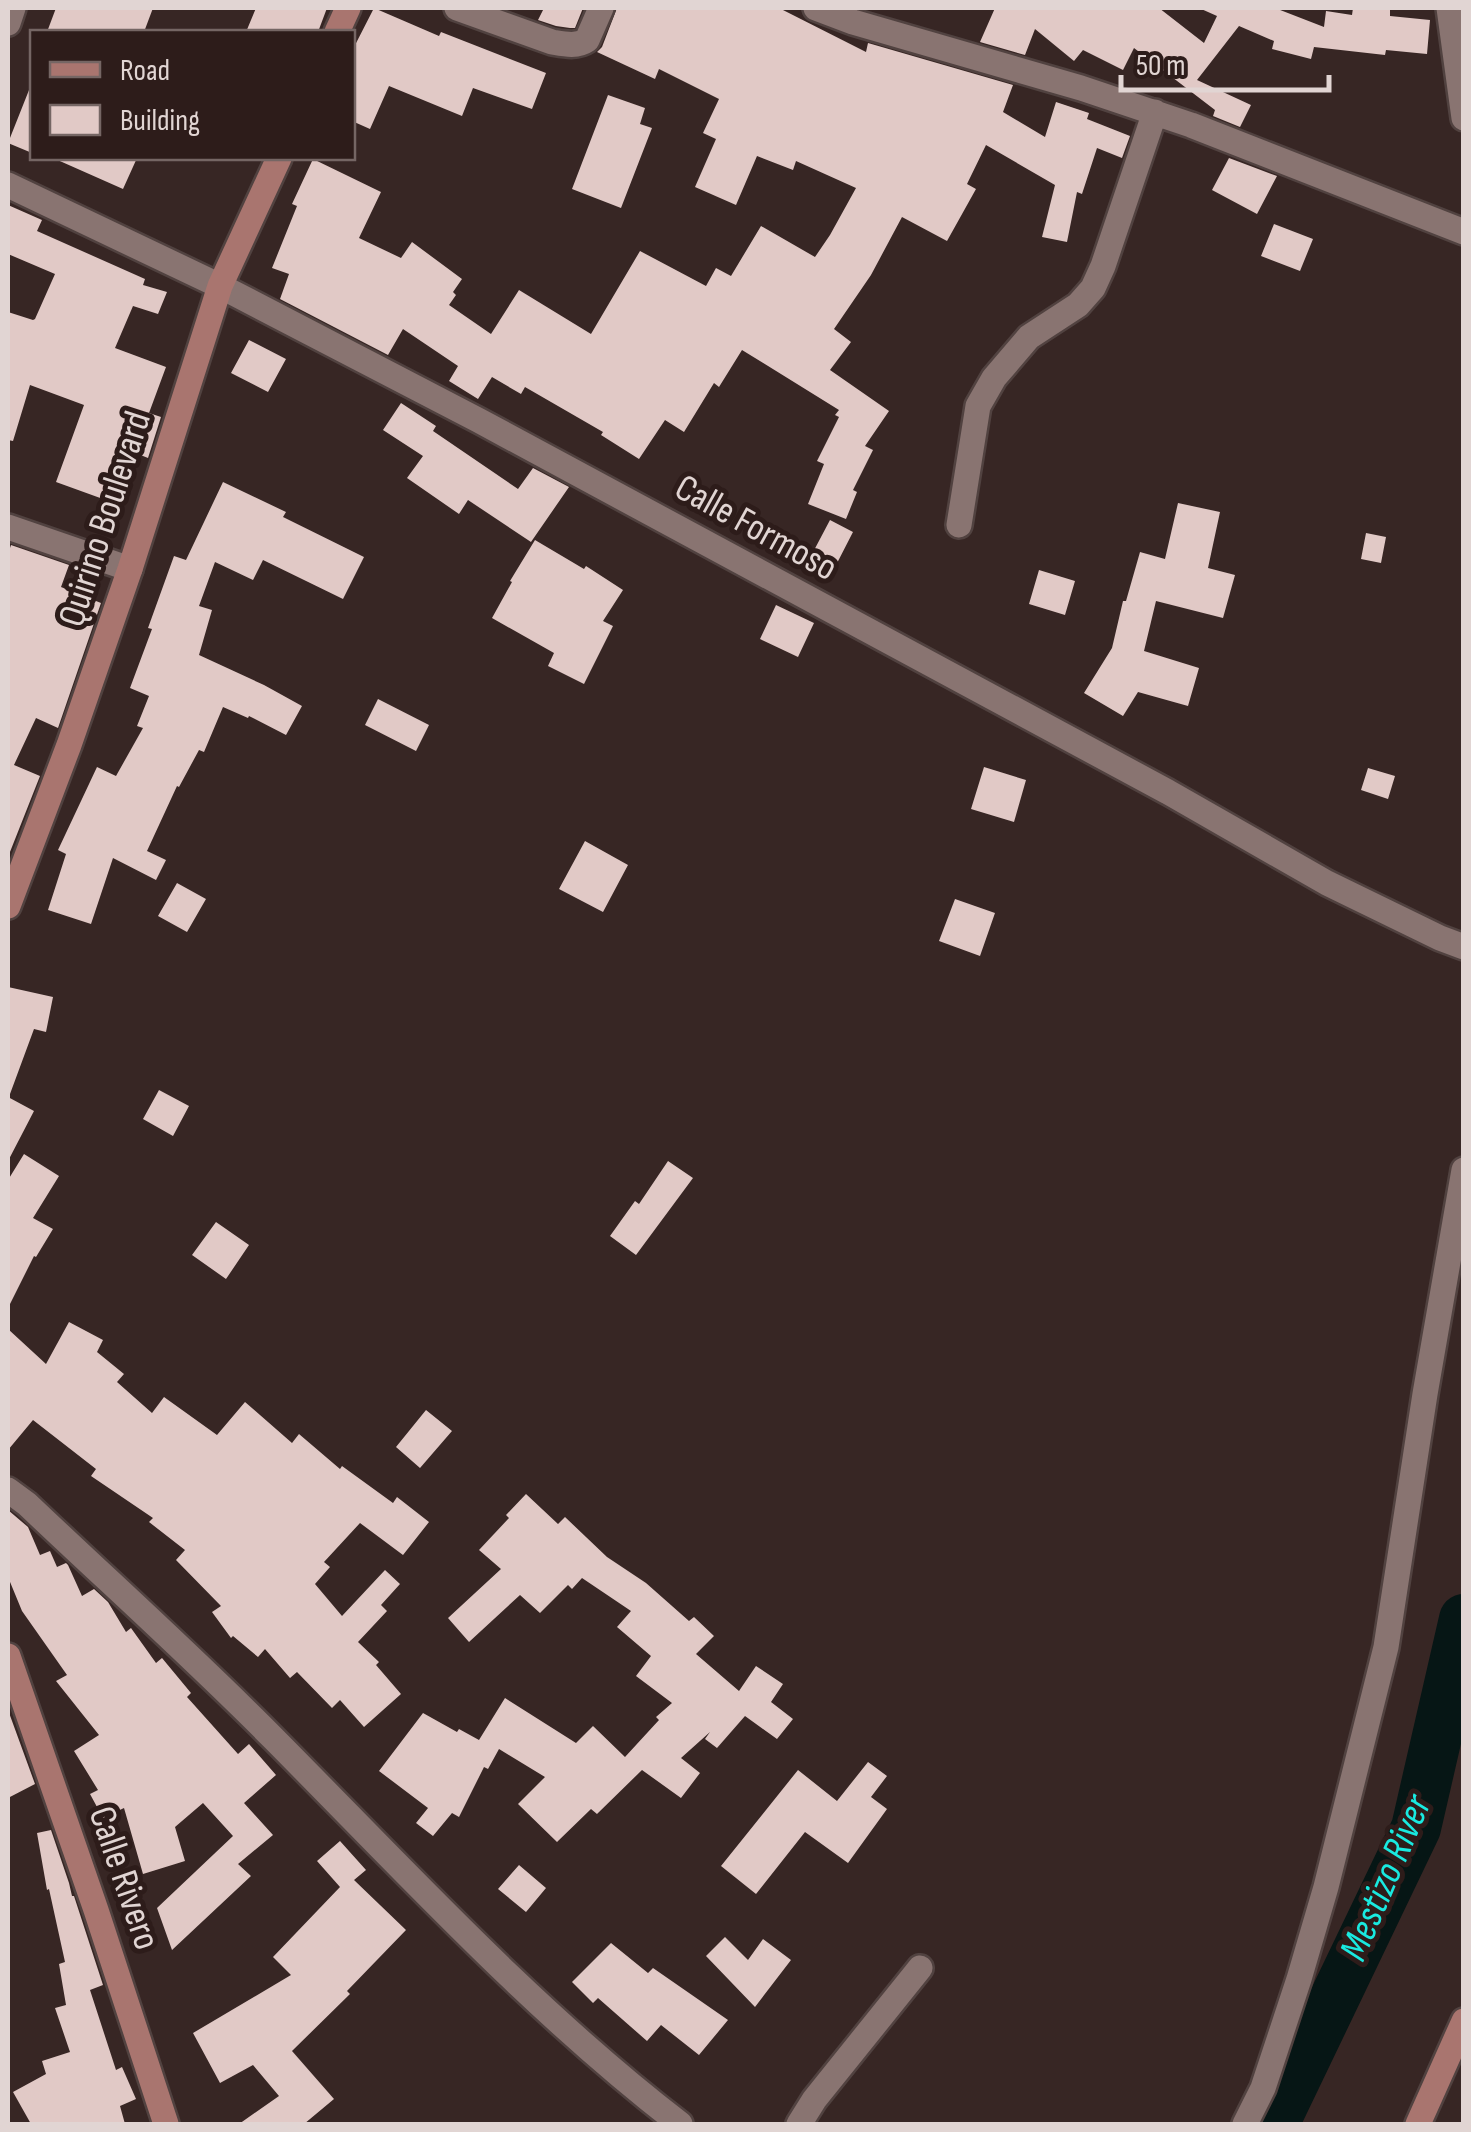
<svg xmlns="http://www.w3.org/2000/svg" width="1471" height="2132" font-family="'Sofia Sans Condensed',sans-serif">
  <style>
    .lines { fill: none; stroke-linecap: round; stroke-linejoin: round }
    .river { stroke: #061615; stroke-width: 50 }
    .building { fill: #e1c9c6 }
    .street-casing { stroke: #514240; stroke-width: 30 }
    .secondary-casing { stroke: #514240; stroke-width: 30 }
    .street { stroke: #897471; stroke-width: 25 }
    .secondary { stroke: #a9756f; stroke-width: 25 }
    .labels { text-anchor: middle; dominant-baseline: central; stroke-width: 10; stroke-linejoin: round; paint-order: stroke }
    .street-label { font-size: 38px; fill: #e1d5d3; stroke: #2d1c1a }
    .water-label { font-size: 40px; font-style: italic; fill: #19e9e0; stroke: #2d1c1a }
  </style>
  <rect width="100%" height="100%" fill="#372624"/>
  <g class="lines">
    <!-- river -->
    <path class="river" d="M1274,2124l142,-296 48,-209"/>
  </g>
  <!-- building -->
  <path class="building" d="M56,8h97l-9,24h-97z
    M256,8h71l-9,24h-72z
    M374,8l65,28 2,-4 105,41 -14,36 -59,-21 -11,28 -73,-30 -19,43 -18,-8v-70z
    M544,8h39l-8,20h-5l-14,-2 -18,-6z
    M617,8h162l87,44 2,-9 145,42 -10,27 42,25 11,-35 33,11 -2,6 43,17 -8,22 -25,-10 -15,46 -5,-2 -10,50 -25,-5 13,-52 -69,-40 -19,39 9,5 -29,52 -45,-24 -31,58 -37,54 17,13 -21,28 59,41 -24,35 8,4 -20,40 4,2 -11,27 -38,-15 16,-40 -7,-3 22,-44 -4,-2 4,-5 -97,-60 -23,37 -5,-4 -30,49 -19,-12 -26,39 -38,-24 2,-3 -78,-45 -4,7 -29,-17 -14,22 -29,-18 9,-15 -55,-37 -15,26 -108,-56 9,-25 -17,-6 25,-62 -5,-2 21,-45 68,33 -22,46 42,20 11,-16 50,37 -9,13 3,3 -7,10 42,29 28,-44 72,44 49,-83 66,35 10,-18 15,8 30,-50 54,31 15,-22 26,-47 -60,-27 -3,9 -36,-14 -21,49 -41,-18 21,-48 -13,-6 16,-34 -60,-30 -4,10 -58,-27 5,-5z
    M995,8h164l45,35 13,-27 -18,-8h76l49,19 2,-16 26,4 1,-7 37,2v6l40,4 -3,34 -41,-4 -1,5 -71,-8 -3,12 -39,-10 2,-8 -35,-15 -42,54 54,25 -11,22 -27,-11 2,-6 -81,-62 -11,22 -40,-20 -9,11 -39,-32 -10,26 -45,-13z
    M31,85l1,1v67l-24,-10z
    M608,95l37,13 -5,16 12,4 -31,80 -49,-19z
    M53,158h84l-14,31z
    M1229,158l48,18 -20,38 -45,-24z
    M8,205l34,15 -5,11 108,48 -2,6 24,7 -9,22 -25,-8 -18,42 51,19 -17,46 12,4 -13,41 -15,-6 -19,51 -58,-21 28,-77 -54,-20 -17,56 -5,-1v-128l25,8 2,-1 20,-45 -47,-20z
    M1274,224l39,15 -13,32 -39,-15z
    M249,340l37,19 -18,33 -37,-19z
    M401,403l35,23 -3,5 85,58 15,-21 36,19 -38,55 -63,-42 -9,14 -52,-36 16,-22 -40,-26z
    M223,482l63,30 -3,5 81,40 -21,42 -80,-39 -10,20 -38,-18 -16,44 13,4 -13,45 65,30 38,21 -16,29 -37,-19 -1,2 -25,-11 -19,45 -5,-2 -20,37 -2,-1 -30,65 19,9 -10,20 -43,-22 -22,66 -43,-14 18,-56 -8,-4 39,-83 19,9 27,-48 -6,-2 12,-30 -19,-8 22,-59 -4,-1 26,-72 12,4z
    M1178,503l42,9 -12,56 27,7 -12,43 -67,-17 -12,50 55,17 -11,38 -50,-14 -15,24 -39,-23 28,-45 11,-47h3l14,-49 25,7z
    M830,520l23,12 -19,37 -23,-13z
    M1366,533l20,4 -5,26 -20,-4z
    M535,540l49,29 2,-3 37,24 -20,31 10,5 -29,58 -36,-18 6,-13 -62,-35 20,-36 -2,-1z
    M11,545l58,20 -8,22 40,16 -43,125 -22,-10 -22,47 26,11 -32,81v-303z
    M1039,570l36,11 -10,34 -36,-11z
    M776,605l38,18 -16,34 -38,-18z
    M378,699l51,26 -13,26 -51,-26z
    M984,767l42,13 -12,42 -43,-13z
    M1368,768l27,8 -7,23 -27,-9z
    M585,841l43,24 -25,47 -44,-23z
    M177,883l29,16 -19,33 -29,-16z
    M955,899l40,14 -15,43 -41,-15z
    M8,987l45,10 -7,35 -12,-3 -24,65 -2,-1z
    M159,1090l30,16 -16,30 -30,-17z
    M8,1097l26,14 -26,50z
    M24,1154l35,22 -26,42 20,11 -17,28 -2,-1 -26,52v-128z
    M668,1161l25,17 -57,77 -26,-19 25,-35 4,3z
    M216,1222l33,23 -23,34 -34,-24z
    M69,1322l34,18 -6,12 27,22 -7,8 35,31 12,-16 53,38 28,-33 47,41 7,-9 41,35 2,-3 51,37 4,-6 32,25 -26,33 -43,-32 -36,39 6,5 -15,17 27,32 43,-46 15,14 -19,21 6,6 -29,31 21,20 -3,3 25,29 -37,33 -24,-27 -8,8 -35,-36 -7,6 -25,-29 -7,8 -25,-21 -2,2 -19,-26 9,-6 -45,-46 9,-10 -36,-28 4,-4 -62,-42 5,-7 -63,-49 -25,30v-121l38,35z
    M426,1410l26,21 -32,37 -24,-21z
    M526,1494l32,30 7,-7 42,40 39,26 43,38 5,-4 20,19 -18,18 43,37 17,-25 27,18 -12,18 22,17 -16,20 -32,-23 -28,32 -12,-9 5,-7 -29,26 19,15 -19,25 -39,-28 -45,44 -6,-5 -34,33 -39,-38 27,-27 -46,-28 -11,20 -4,-2 -25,50 -7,-4 -19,23 -17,-13 12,-15 -49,-37 44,-58 34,19 2,-3 20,11 26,-42 71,45 17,-17 32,31 34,-37 -3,-3 16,-14 -36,-27 15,-20 -34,-29 14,-16 -49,-33 -10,11 -4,-4 -28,28 -20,-18 -51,47 -21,-24 53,-49 -22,-19 30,-32 -3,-3z
    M8,1510l20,17 12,28 10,-4 7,16 9,-4 2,2 14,31 12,-7 14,13 18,30 5,-4 25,35 6,-5 29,35 -4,4 51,57 11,-10 27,31 -32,28 29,32 -35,29 13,12 -79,74 -15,-42 76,-72 -30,-33 -28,24 10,34 -42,13 -19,-66 -21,10 -13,-24 8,-4 -24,-39 25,-16 -43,-54 11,-6 -45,-64 -14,-34z
    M8,1710l27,74 -27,14z
    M868,1762l19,14 -16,21 16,12 -39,54 -43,-31 -49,62 -35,-28 77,-96 39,31z
    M51,1830l18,53 3,13h2l29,89 -13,5 26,80 6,-3 14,32 -16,7 5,18h-94l-18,-32 33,-18 -4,-13 28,-9 -15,-44 11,-3 -7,-41 6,-2 -16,-73 -2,1 -10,-57z
    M340,1841l26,29 -12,10 52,50 -59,61 3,3 -58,57 42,48 -30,25h-65l40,-28 -26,-31 -33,18 -27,-50 98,-58 -18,-18 67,-70 -23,-26z
    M519,1865l27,23 -20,24 -28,-23z
    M725,1937l23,23 15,-21 28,21 -36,47 -49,-51z
    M611,1943l37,30 5,-5 75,52 -29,35 -38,-30 -14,16 -49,-43 -5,5 -21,-21z"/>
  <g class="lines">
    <!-- street casing -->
    <g class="street-casing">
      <path id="street" d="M457,8l95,34c12,2 25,5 35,-2l14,-32
        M816,8l37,14 228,66 110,37 273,107
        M1449,8l15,110
        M8,23l5,-15
        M8,185l212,101 258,134 690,372 159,91 113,55 24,9
        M959,525l19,-119 16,-28 35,-41 49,-32 15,-17 10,-22 52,-154
        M8,527l122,42
        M8,1490l19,14c82,78 167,154 247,235 131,132 258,271 406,385
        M799,2124l15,-24 106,-132
        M1245,2124l18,-36 36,-109 27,-92 60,-240 39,-253 39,-224"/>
    </g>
    <!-- secondary casing -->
    <g class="secondary-casing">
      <path id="secondary" d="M337,32l11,-24
        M8,906l61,-161 61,-176 90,-283 59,-128
        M8,1656l88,254 70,214
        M1418,2124l46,-103"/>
    </g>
    <!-- street -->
    <use href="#street" class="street"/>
    <!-- secondary -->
    <use href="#secondary" class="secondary"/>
  </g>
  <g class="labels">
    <!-- street labels -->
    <g class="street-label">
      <text transform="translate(105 519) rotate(-72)">Quirino Boulevard</text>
      <text transform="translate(756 528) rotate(29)">Calle Formoso</text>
      <text transform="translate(124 1878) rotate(71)">Calle Rivero</text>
    </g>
    <!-- water labels -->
    <g class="water-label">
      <text transform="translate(1386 1878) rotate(-67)">Mestizo River</text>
    </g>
  </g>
  <!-- border -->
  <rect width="1471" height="2132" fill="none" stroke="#e1d5d3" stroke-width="20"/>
  <!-- legend -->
  <rect x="30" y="30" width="325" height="130" fill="#2d1c1a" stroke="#756664" stroke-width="2.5"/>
  <rect x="50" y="62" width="50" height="15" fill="#a9756f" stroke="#756664" stroke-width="2.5"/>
  <text x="120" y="80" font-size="30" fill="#e1d5d3">Road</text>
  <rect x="50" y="105" width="50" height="30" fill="#e1c9c6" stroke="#756664" stroke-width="2.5"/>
  <text x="120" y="130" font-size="30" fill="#e1d5d3">Building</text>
  <!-- scale -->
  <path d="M1121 75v15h208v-15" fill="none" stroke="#e1d5d3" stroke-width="5"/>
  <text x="1136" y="75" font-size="30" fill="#e1d5d3" stroke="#2d1c1a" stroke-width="8" paint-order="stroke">50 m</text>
</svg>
